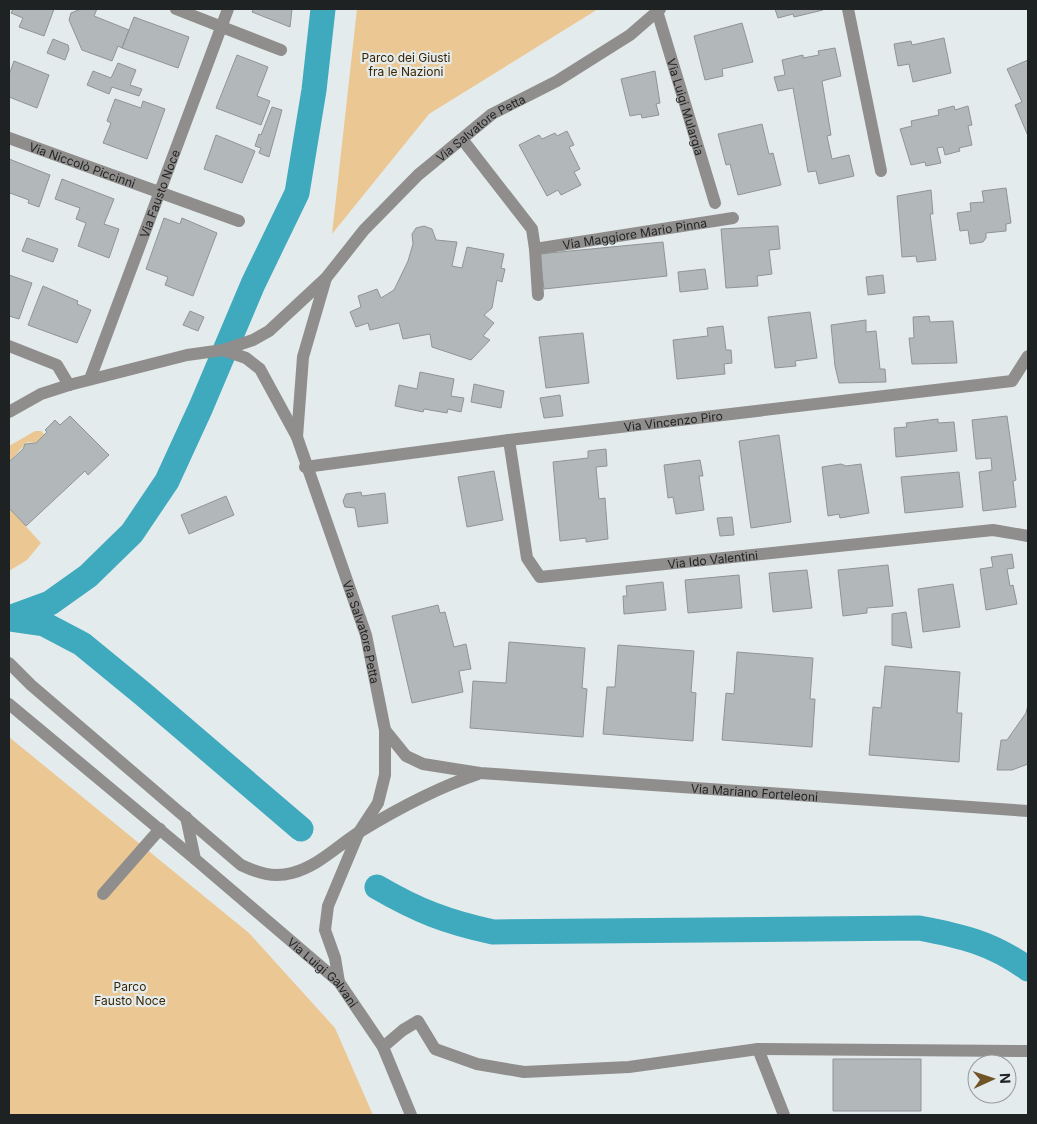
<svg xmlns="http://www.w3.org/2000/svg" width="1037" height="1124" font-family="Inter,sans-serif">
  <style>
    .green { fill: #ebc793 }
    .lines { fill: none; stroke-linecap: round; stroke-linejoin: round }
    .canal { stroke: #3fa9bd; stroke-width: 25 }
    .building { fill: #b2b8ba; stroke: #8f9597 }
    .minor { stroke: #908e8c; stroke-width: 12 }
    .labels { text-anchor: middle; dominant-baseline: central; stroke-width: 4.5; stroke-linejoin: round; paint-order: stroke }
    .park-label { font-size: 12px; fill: #3a2500; stroke: #e4ebed }
    .street-label { font-size: 12px; fill: #1f2223; stroke: #e4ebed }
  </style>
  <rect width="100%" height="100%" fill="#e4ebed"/>
  <!-- green -->
  <path class="green" d="M357,9h241l-169,105 -97,120z
    M35,431h6l4,4 -9,8 -9,-1 -18,20v-16z
    M9,508l32,35 -14,17 -18,11z
    M9,737l240,196 86,95 38,87h-364z"/>
  <g class="lines">
    <!-- canal -->
    <path class="canal" d="M9,618l41,-15 38,-27 44,-43 35,-52 34,-74 52,-123 44,-91 17,-103 9,-81
      M9,619l35,5 38,20 61,50 158,135
      M377,887c41,24 70,35 116,45l426,-4c43,8 73,15 109,41"/>
  </g>
  <!-- building -->
  <path class="building" d="M13,9h41l-10,27 -25,-9 4,-9 -12,-5z
    M81,9h16l-3,7 35,14 -7,18 -4,-2 -6,15 -30,-11 -13,-30 2,-7z
    M253,9h39l-2,18 -38,-15z
    M775,9h47l1,1 -29,7 -1,-3 -15,4z
    M134,17l55,20 -11,31 -56,-20z
    M742,23l11,39 -31,7 1,7 -18,4 -11,-44z
    M944,38l7,35 -38,9 -4,-18 -11,2 -4,-22 17,-3 1,4z
    M53,39l15,6 1,4 -4,11 -18,-7z
    M835,48l6,28 -19,5 9,54 -4,1 5,23 17,-4 5,21 -35,8 -3,-13 -8,1 -15,-84 -15,3 -4,-14 11,-2 -3,-15 21,-5v3l16,-3 -1,-4z
    M237,55l31,12 -11,29 13,5 -9,24 -45,-17z
    M1028,60v76l-13,-31 7,-3 -15,-33z
    M14,61l35,14 -12,33 -28,-11v-22z
    M118,63l18,7 -6,15 12,4 -3,7 -27,-9 -3,7 -22,-9 6,-14 18,7z
    M655,71l5,32 -4,1 3,11 -17,3 -1,-4 -11,2 -9,-37z
    M115,99l26,9 2,-7 22,8 -18,50 -44,-16 8,-20 -4,-2z
    M954,106l1,4 13,-4 4,19 -4,1 4,19 -13,3 1,3 -15,4 -2,-8 -6,1 4,15 -15,3 -1,-4 -14,3 -11,-36 12,-3 -1,-5 28,-6 -1,-5z
    M272,107l10,3 -13,47 -10,-4 2,-5 -6,-2 4,-12 2,1z
    M762,124l7,30 4,-1 8,32 -43,10 -8,-31 -4,1 -8,-31z
    M567,131l7,14 -5,2 11,22 -6,3 7,13 -20,10 -3,-5 -11,6 -28,-51 20,-10 3,4 13,-6 2,3z
    M216,135l39,16 -13,32 -38,-14z
    M9,159l41,16 -11,32 -11,-4 1,-3 -19,-7 -1,4z
    M62,179l52,20 -10,25 15,5 -10,29 -31,-12 8,-23 -10,-4 4,-11 -25,-9z
    M1006,188l5,35 -5,1v7l-20,2v5l-3,4 -13,2 -2,-14 -8,1 -3,-18 14,-2 -1,-8 14,-1 -2,-11z
    M931,190l2,24h-3l6,46 -19,2 -1,-6 -14,1 -5,-61z
    M164,218l16,6 2,-6 35,15 -24,63 -28,-11 3,-8 -22,-8z
    M424,226l8,3 4,11 21,2 -5,24 10,2 5,-21 37,7 -3,14 4,1 -3,13 -5,-2 -5,28 -8,7 10,8 -11,13 7,4 -19,20 -39,-13 -2,-13 -27,5 -4,-16 -29,7 -2,-7 -12,4 -6,-15 11,-5 -3,-11 19,-7 4,9 13,-8 14,-29 5,-17 -1,-10 4,-6z
    M778,226l2,23 -11,1 3,24 -15,2 1,10 -32,2 -5,-59z
    M27,238l31,11 -5,13 -31,-11z
    M663,242l4,34 -123,13 -5,-35z
    M705,269l3,20 -28,3 -2,-20z
    M9,275l23,8 -13,36 -10,-3z
    M883,275l2,18 -17,2 -2,-18z
    M43,286l35,15 -1,3 14,6 -14,33 -49,-18z
    M190,311l14,6 -6,14 -15,-6z
    M810,312l7,46 -22,3 1,5 -21,2 -7,-51z
    M929,316l1,6 23,-1 4,42 -45,1 -3,-26h5l-1,-21z
    M866,320v12l10,-1 4,38h5l1,13 -47,1 -4,-17 -4,-41z
    M723,326l3,24h5l1,13 -8,1 1,10 -48,5 -4,-39 35,-4 -1,-8z
    M583,333l6,50 -43,5 -7,-51z
    M420,372l34,7 -3,17 13,2 -3,14 -13,-3 -1,4 -23,-4 -1,3 -28,-6 4,-21 18,4z
    M474,384l30,7 -3,17 -30,-6z
    M560,395l3,21 -19,2 -4,-20z
    M70,416l39,39 -21,20 -3,-4 -59,55 -17,-18v-46l14,-13 2,-5 11,-1 11,-11 -2,-2 10,-10 5,5z
    M1007,416l9,64 -3,1 3,26 -33,4 -4,-39 13,-2 -1,-12 -15,1 -4,-39z
    M938,419v4l16,-1 3,29 -61,6 -2,-29 13,-1 -1,-4z
    M779,435l12,87 -40,6 -12,-87z
    M606,449l1,17 -11,1 3,32 6,-1 3,41 -22,3v-4l-26,3 -7,-79 35,-4v-7z
    M700,460l3,16h-4l5,34 -28,4 -3,-17 -5,1 -4,-33z
    M841,464l5,2 15,-2 8,49 -29,5 -1,-4 -11,2 -6,-49z
    M494,471l9,49 -36,7 -9,-50z
    M959,472l4,35 -58,6 -4,-36z
    M361,492l1,4 23,-3 3,30 -30,4 -3,-19 -10,-1 -2,-6 3,-7z
    M226,496l8,19 -45,19 -8,-19z
    M732,517l2,18 -14,1 -3,-18z
    M1012,554l2,14 -7,1 3,17 3,-1 4,19 -31,6 -6,-41 13,-2 -2,-10z
    M888,565l5,41 -26,2v5l-24,3 -5,-46z
    M807,570l5,38 -39,4 -4,-39z
    M739,575l3,33 -54,5 -3,-33z
    M663,582l3,28 -42,4 -1,-18h4l-1,-10z
    M953,584l7,43 -37,5 -5,-43z
    M438,605l2,8 5,-1 9,35 12,-3 5,25 -12,2 4,21 -51,11 -20,-87z
    M906,612l6,36 -20,-3v-31z
    M509,642l76,6 -3,40 5,1 -4,48 -113,-9 3,-47 33,2z
    M618,645l76,6 -3,41 5,1 -3,48 -90,-7 4,-47h8z
    M737,652l76,6 -3,41h5l-3,48 -90,-7 4,-47 8,1z
    M885,666l75,6 -3,41h5l-3,49 -90,-7 4,-48 8,1z
    M1028,705v59l-16,6h-15l4,-30h6l19,-27z
    M833,1059h88v52h-88z"/>
  <g class="lines">
    <!-- minor -->
    <g class="minor">
      <path d="M176,9l105,41"/>
      <path d="M848,9l33,162"/>
      <path id="s1" d="M657,11l58,192"/>
      <path id="s2" d="M9,138l230,83"/>
      <path id="s3" d="M462,139l70,90 3,20 198,-31"/>
      <path d="M535,249l3,46"/>
      <path id="s4" d="M326,278l-23,79 -6,80 69,198 19,95v45l-7,28 -19,29 -31,74 -3,24 10,28 4,24"/>
      <path d="M9,346l48,19 12,20"/>
      <path d="M223,350l23,8 14,11 37,68"/>
      <path id="s5" d="M90,379l138,-370"/>
      <path id="s6" d="M9,412l32,-18 28,-9 118,-30 36,-5 30,-10 16,-9 57,-53 38,-48 54,-55 74,-61 65,-33 73,-46 30,-26"/>
      <path id="s7" d="M509,440l18,118 13,19 453,-47 35,6"/>
      <path id="s8" d="M305,467l204,-27 503,-59 16,-25"/>
      <path d="M9,663l22,22 210,180c17,8 32,13 51,8 27,-7 46,-28 69,-42 38,-23 75,-43 117,-57"/>
      <path d="M9,704l186,155"/>
      <path id="s9" d="M385,730l21,26 17,8 57,9 548,38"/>
      <path id="s10" d="M186,817l9,42 144,123 44,65 28,68"/>
      <path d="M103,894l57,-65"/>
      <path d="M383,1047l20,-17 15,-9 17,28 42,15 47,8 105,-5 129,-18 270,2"/>
      <path d="M758,1049l26,66"/>
    </g>
  </g>
  <g class="labels">
    <!-- park labels -->
    <g class="park-label">
      <text x="406" y="57">Parco dei Giusti<tspan x="406" dy="14">fra le Nazioni</tspan></text>
      <text x="130" y="986">Parco<tspan x="130" dy="14">Fausto Noce</tspan></text>
    </g>
    <!-- street labels -->
    <g class="street-label">
      <text stroke="none"><textPath href="#s1" startOffset="100">Via Luigi Mulargia</textPath></text>
      <text stroke="none"><textPath href="#s6" startOffset="569">Via Salvatore Petta</textPath></text>
      <text stroke="none"><textPath href="#s2" startOffset="78">Via Niccolò Piccinni</textPath></text>
      <text stroke="none"><textPath href="#s5" startOffset="198">Via Fausto Noce</textPath></text>
      <text stroke="none"><textPath href="#s3" startOffset="235">Via Maggiore Mario Pinna</textPath></text>
      <text stroke="none"><textPath href="#s8" startOffset="371">Via Vincenzo Piro</textPath></text>
      <text stroke="none"><textPath href="#s7" startOffset="316">Via Ido Valentini</textPath></text>
      <text stroke="none"><textPath href="#s4" startOffset="368">Via Salvatore Petta</textPath></text>
      <text stroke="none"><textPath href="#s9" startOffset="385">Via Mariano Forteleoni</textPath></text>
      <text stroke="none"><textPath href="#s10" startOffset="214">Via Luigi Galvani</textPath></text>
    </g>
  </g>
  <!-- border -->
  <rect width="1037" height="1124" fill="none" stroke="#1f2223" stroke-width="20"/>
  <!-- north arrow -->
  <g transform="translate(992 1079) rotate(87)"><circle r="24" fill="#e4ebed" stroke="#959b9c"/>
  <path d="M0-4L9 19L0 12L-9 19Z" fill="#705427"/>
  <text y="-8" font-size="14" font-weight="bold" text-anchor="middle" fill="#1f2223">N</text>
  </g>
</svg>
